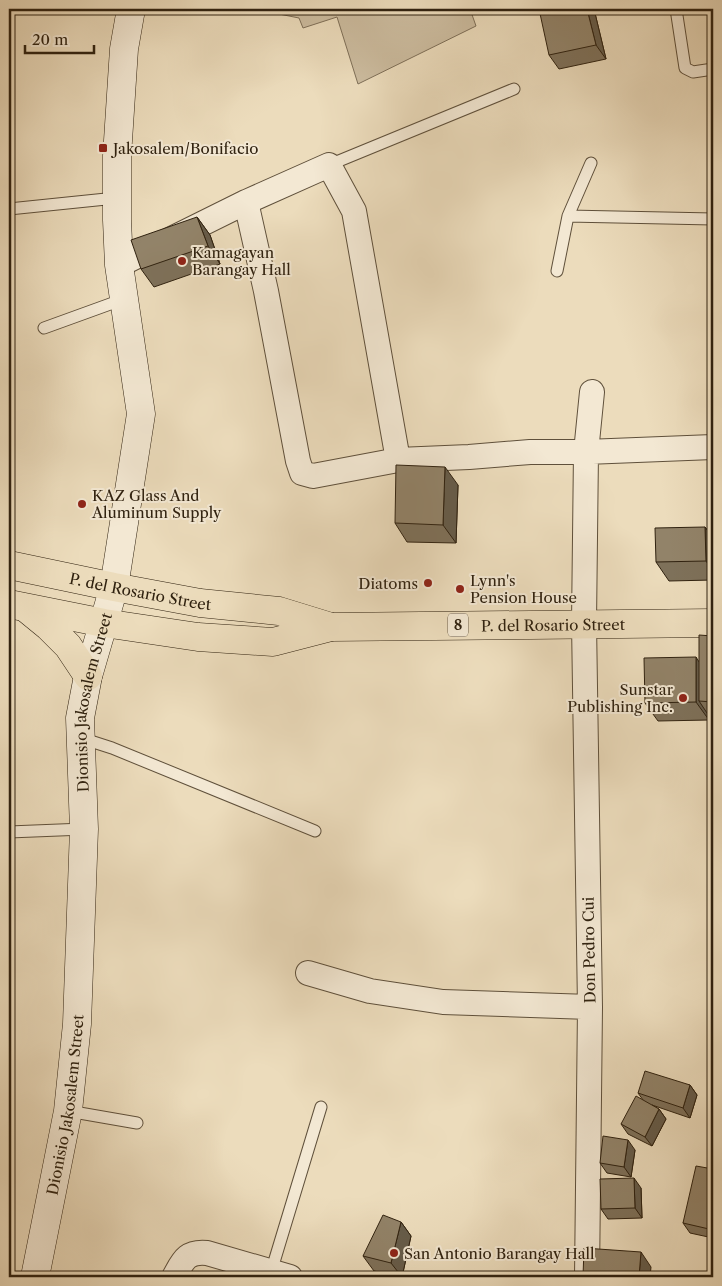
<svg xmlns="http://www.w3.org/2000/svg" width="722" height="1286" font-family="'Libre Caslon Text',serif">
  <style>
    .green { fill: #ccbc9f; stroke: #7e6f58 }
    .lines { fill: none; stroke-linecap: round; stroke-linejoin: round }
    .lane-casing { stroke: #5f503b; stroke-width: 13 }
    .street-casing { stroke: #5f503b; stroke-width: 26 }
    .secondary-casing { stroke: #302210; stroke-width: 29 }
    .primary-casing { stroke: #302210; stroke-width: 29 }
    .lane { stroke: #f3e8d3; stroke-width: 11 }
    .street { stroke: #f3e8d3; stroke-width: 24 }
    .secondary { stroke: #f3e8d3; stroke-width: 28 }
    .primary { stroke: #ecdcbc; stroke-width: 28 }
    .wall { fill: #7e715a; stroke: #302210 }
    .shaded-wall { fill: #665c4a; stroke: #302210 }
    .building { fill: #928369; stroke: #302210 }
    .poi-dot { fill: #8f2418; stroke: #f3e8d3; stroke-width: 2 }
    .labels { text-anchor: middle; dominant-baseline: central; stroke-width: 4; stroke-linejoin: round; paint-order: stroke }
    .shield { fill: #f3e8d3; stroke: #6a5d4a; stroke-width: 1 }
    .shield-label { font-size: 14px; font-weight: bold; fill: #302210 }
    .poi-label { font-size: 15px; fill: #302210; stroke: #f3e8d3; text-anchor: start }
    .street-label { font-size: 15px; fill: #302210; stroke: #f3e8d3 }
  </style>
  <rect width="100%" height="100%" fill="#ecdcbc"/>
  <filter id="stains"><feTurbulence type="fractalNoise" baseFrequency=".004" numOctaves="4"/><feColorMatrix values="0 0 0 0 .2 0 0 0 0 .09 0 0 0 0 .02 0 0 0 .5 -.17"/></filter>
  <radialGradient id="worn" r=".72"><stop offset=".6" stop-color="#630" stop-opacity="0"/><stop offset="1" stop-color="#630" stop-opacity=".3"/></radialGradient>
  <!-- green -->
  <path class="green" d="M254,9h216l6,17 -118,58 -21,-67 -34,11 -4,-10z"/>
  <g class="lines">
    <!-- lane casing -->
    <g class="lane-casing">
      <path id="lane" d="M676,9l9,59 8,4 20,-3
        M329,165l185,-76
        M9,209l107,-11
        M568,216l145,3
        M557,271l11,-55 23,-53
        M44,328l80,-29
        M81,738l31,10 203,83
        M9,832l75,-3
        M68,1111l69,12
        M271,1272l50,-165"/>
    </g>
    <!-- street casing -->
    <g class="street-casing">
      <path id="street" d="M246,202l20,89 32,170 4,12 11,3 85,-16 71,-3 61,-5h56l127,-5
        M119,265l127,-63 83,-37 25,46 44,249
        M308,973l62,18 73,11 147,5
        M174,1277c9,-16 12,-26 33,-24l83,24
        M587,1277l3,-270 -6,-384 2,-171 6,-60"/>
    </g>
    <!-- secondary casing -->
    <g class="secondary-casing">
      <g id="secondary">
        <path id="s1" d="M35,1277l33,-166 9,-87 7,-195 -4,-111 8,-42 26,-89 27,-173 -22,-149 -2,-45v-64l7,-107 7,-40"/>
      </g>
    </g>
    <!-- primary casing -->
    <g class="primary-casing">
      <g id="primary">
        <path id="s2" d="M9,565l105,22 86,16 79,8 52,16"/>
        <path id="s3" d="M9,604l95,19 94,14 75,5 58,-15 382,-4"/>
        <path d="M27,609l22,18 19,19 20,30"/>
      </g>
    </g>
    <!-- lane -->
    <use href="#lane" class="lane"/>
    <!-- street -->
    <use href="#street" class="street"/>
    <!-- secondary -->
    <use href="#secondary" class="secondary"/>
    <!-- primary -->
    <use href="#primary" class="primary"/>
  </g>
  <!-- wall -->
  <path class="wall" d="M594,9l12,50 -47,10 -10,-14z
    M197,217l13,18 10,29 -66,23 -13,-18z
    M458,485l-2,58 -49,-1 -12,-19z
    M705,527l8,11v42l-44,1 -13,-19z
    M713,636v84h-2l-2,-4v4l-51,1 -13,-18 54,-41z
    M690,1085l7,10 -7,23 -38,-13 7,4 7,10 -14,27 -24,-12 -7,-10 22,-24 -5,-7z
    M635,1150l-4,27 -24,-4 -7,-10z
    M713,1169v69l-23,-5 -7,-10z
    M641,1188l1,30 -34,1 -7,-10z
    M401,1222l10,14 -9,41 -28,-6 -11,-15z"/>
  <!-- shaded-wall -->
  <path class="shaded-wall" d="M587,9h7l12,50 -10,-14z
    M197,217l13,18 10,29 -12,-18z
    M445,467l13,18 -2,58 -13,-18z
    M705,527l8,11v33l-7,-10z
    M696,657l12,19 -9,25 10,15v4l-13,-18z
    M690,1085l7,10 -7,23 -7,-10z
    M659,1109l7,10 -14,27 -7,-9z
    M628,1140l7,10 -4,27 -7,-10z
    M634,1178l7,10 1,30 -7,-10z
    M713,1208v27l-4,-6z
    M401,1222l10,14 -9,41 -11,-14z
    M641,1252l10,15 -1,10h-11z"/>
  <!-- building -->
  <path class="building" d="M539,9h48l9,36 -47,10z
    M197,217l11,29 -67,23 -10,-29z
    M396,465l49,2 -2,58 -48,-2z
    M705,527l1,34 -50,1 -1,-34z
    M699,635l14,1v66l-14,-1z
    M696,657v45l-51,1 -1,-45z
    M645,1071l45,14 -7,23 -45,-15z
    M636,1096l23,13 -14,28 -24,-13z
    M603,1136l25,4 -4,27 -24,-4z
    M696,1166l17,3v39l-4,21 -26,-6z
    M634,1178l1,30 -34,1 -1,-30z
    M383,1215l18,7 -10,41 -28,-7z
    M584,1248l57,4 -2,25h-56z
    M676,1273h28v4h-28z"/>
  <!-- markers -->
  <g class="poi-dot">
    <rect x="98" y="143" width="10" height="10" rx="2.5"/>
    <circle cx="182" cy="261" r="5"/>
    <circle cx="82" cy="504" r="5"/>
    <circle cx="428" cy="583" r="5"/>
    <circle cx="460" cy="589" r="5"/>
    <circle cx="683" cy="698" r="5"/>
    <circle cx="394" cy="1253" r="5"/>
  </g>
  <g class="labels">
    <!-- shield labels -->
    <rect class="shield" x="448" y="613.5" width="20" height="23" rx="4"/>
    <g class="shield-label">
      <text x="458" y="625">8</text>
    </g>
    <!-- poi labels -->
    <g class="poi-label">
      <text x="113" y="148">Jakosalem/Bonifacio</text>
      <text x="192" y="252">Kamagayan<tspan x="192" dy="17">Barangay Hall</tspan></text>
      <text x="92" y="495">KAZ Glass And<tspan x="92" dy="17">Aluminum Supply</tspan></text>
      <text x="470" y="580">Lynn's<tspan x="470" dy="17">Pension House</tspan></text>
      <text x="418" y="583" text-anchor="end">Diatoms</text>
      <text x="673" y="689" text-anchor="end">Sunstar<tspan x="673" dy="17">Publishing Inc.</tspan></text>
      <text x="404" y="1253">San Antonio Barangay Hall</text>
    </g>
    <!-- street labels -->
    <g class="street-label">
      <text stroke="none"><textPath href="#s2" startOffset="134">P. del Rosario Street</textPath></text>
      <text stroke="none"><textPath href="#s3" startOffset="549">P. del Rosario Street</textPath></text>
      <text stroke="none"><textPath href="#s1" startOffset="580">Dionisio Jakosalem Street</textPath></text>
      <text transform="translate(589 950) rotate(-91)">Don Pedro Cui</text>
      <text stroke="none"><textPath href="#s1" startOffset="175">Dionisio Jakosalem Street</textPath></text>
    </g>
  </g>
  <!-- margin -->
  <rect width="722" height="1286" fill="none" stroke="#ecdcbc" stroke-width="30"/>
  <rect x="10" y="10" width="702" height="1266" fill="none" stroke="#302210" stroke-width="2.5"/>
  <rect x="15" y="15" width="692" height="1256" fill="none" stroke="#302210"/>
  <!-- scale -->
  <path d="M25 45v8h69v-8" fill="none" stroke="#302210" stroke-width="2.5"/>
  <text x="32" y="45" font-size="15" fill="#302210" stroke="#f3e8d3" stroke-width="4" paint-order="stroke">20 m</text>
  <rect width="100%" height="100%" filter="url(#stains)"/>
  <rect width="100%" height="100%" fill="url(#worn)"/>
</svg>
